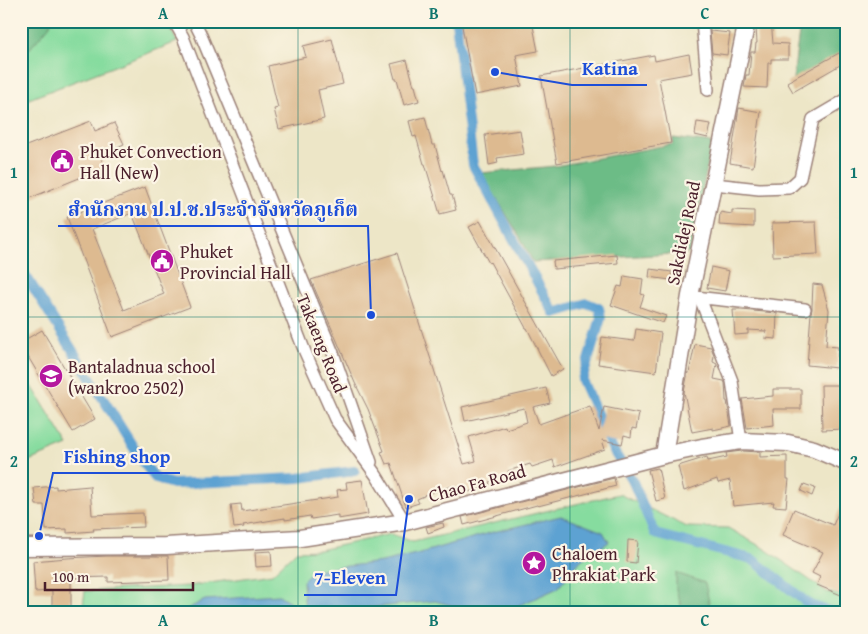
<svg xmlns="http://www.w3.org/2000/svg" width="868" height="634" font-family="'Gentium Book Plus','Noto Serif Thai',serif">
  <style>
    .green { fill: #86dc9f; stroke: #687e65 }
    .forest { fill: #6cbc86; stroke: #5b6e58 }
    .water { fill: #5da2d2; stroke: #54607e }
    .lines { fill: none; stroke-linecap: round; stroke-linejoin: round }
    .canal { stroke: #5da2d2; stroke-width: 10 }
    .building { fill: #ddba90; fill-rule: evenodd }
    .street-casing { stroke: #9c8279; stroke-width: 14 }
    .secondary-casing { stroke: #9c8279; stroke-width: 19 }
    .street { stroke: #fff; stroke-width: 11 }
    .secondary { stroke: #fff; stroke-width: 16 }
    .grid { fill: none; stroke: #0f766e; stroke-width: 1; stroke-opacity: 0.55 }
    .labels { text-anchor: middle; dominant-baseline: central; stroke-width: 4.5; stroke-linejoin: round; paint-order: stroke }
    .poi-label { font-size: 18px; fill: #4a1f2b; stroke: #fcf5e5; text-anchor: start }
    .street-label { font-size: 18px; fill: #4a1f2b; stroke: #fcf5e5 }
    .leader { fill: none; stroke: #1d4ed8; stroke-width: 2 }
    .callout-dot { fill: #1d4ed8; stroke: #fcf5e5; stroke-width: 2 }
    .callout-label { font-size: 19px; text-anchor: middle; font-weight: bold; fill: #1d4ed8; stroke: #fcf5e5; stroke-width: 4.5; stroke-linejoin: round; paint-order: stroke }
    .neatline { fill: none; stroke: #0f766e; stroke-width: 2 }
    .grid-label { font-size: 16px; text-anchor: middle; font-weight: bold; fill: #0f766e }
  </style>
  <rect width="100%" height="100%" fill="#fcf5e5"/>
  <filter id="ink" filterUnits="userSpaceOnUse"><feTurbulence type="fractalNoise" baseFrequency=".02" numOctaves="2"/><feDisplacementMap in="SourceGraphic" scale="10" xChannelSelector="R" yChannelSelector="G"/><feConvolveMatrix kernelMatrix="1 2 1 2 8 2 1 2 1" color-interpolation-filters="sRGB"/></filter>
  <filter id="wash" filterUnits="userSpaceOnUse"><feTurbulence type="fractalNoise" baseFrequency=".0096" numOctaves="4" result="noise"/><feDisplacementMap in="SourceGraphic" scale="20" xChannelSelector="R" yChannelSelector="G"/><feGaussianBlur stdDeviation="1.12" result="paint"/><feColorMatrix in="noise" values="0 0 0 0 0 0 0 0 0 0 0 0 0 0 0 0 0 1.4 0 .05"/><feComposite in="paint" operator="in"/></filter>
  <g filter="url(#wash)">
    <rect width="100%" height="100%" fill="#ede6c7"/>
    <!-- green -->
    <path class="green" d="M21,21h146l10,21 -156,60z
      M21,368l47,77 -42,17 -5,-12z
      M619,494l68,33 41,1 37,21 62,43 20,5v16h-765l3,-22 104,-5 83,-12 24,-23 24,-1 71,-16 22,8z"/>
    <!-- forest -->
    <path class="forest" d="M21,21h30l-1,4 -29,34z
      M828,21h12l7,11v21l-55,33 7,-54 14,-2z
      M673,138l39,5 -22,110 -157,9 -13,-25 -39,-64 74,-7 118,-22z
      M676,573l29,10 5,24 5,6h-56l6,-6 18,4 -7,-21z"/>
    <!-- water -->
    <path class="water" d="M561,516l42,16 6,10 -28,18 -23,28 -52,23 -14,2h-11l-46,-12 -67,7 -7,5h-56l-2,-32 11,-11 68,-8 38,-9 73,-21z
      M279,595l11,7v11h-111l26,-13z"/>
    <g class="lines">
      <!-- canal -->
      <path class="canal" d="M456,21l17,144 81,148 33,-10 12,5 2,10 -19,62 31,70 20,32 22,52 97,25 58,46 25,8
        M21,268l121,193 14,18 17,5 125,-6 57,-7"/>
    </g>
    <g id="blocks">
      <!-- building -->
      <path class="building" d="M461,21h71l6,30 -22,4 6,31 -47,9z
        M757,21h14l2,22 15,1v15h-17v4h-3l-1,25 -23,-1 2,-12h3l2,-23h4l1,-9h1l-1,-16z
        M710,31l20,2 -3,22 -15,-2z
        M332,39l11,45 -25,6 6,29 -45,10 -5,-20 4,-1 -10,-42 38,-9 -3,-11z
        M847,50v11l-54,31 -6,-10 52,-29 1,1z
        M689,54l3,19 -33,6 12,64 -114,20 -16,-87 113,-21 1,6z
        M407,60l7,26h1l4,15 -15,4 -7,-26h-2l-4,-15z
        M739,108l22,4 -8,55 -23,-4z
        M425,117l7,28h3l7,26 1,-1 7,25h2l4,15 -16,4 -15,-50h-1l-8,-28 -3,1 -4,-16z
        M91,121l4,10 19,-8 10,21 -23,10 3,14 -74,30 -9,-22v-28z
        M697,122l14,2 -3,14 -13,-3z
        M520,130l4,24 -27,4 1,5 -9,2 -4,-30z
        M145,187l45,120 -78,30 -45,-120zM132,213l32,81 -40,16 -32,-81z
        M732,210l22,1v16l-35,-2 1,-13 12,2z
        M480,221l83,148 -12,7 -24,-48h-1l-36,-66 -1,1 -20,-36z
        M816,222l2,32 -45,2 -1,-33z
        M397,253l67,211 12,-3 -7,-24 36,-11 1,3 21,-7 -3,-14 -59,13 -3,-14 84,-19 4,15 -17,4 6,17 51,-18 9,25 5,-24 35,7 -3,15 -4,-1 -1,9 -7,-2 -2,9 -20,-4 3,9 -50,18 -2,-7 -21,7 -2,-3 -22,7 1,4 -20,7 1,3 -34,11 -4,-10 -28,9v1l-7,3 2,4 -13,4 -15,-44 -5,1 -5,-12 3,-1 -16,-42 -13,-26 -44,-103z
        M617,255l1,8 -64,6 -1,-8z
        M711,267l18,4 -4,20 -18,-3z
        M650,269l22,3 -2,8 -21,-3z
        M624,276l19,3 -2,15 3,1 -4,12 26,9 -3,7 -52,-18 7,-19 4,1z
        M813,284l9,1 7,25 -3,36 12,1 -1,21 -30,-3 4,-52 1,-4v-3z
        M733,310h8l36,3 -1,26 -11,-1 1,-7 -18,-1v4l-13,1z
        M636,329l25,4 -5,39 -58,-8 4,-27 32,4z
        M42,330l53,89 -22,13 -52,-87v-3z
        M695,344l16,3 3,8 -1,7 4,2 -3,15 10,2 1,2 1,18h1l4,25 -18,4v-2l-21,4 -8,-40 4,-20 1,1z
        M821,385h22l1,44 -22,1z
        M773,389h28v20h-28l1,16 -27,3 -5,-29 31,-3z
        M742,451l18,1v5l27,-1v23h2l-3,28 -13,-1 1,-4 -41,4 -3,-26 -12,3 -1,-4 -33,12 -6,-25 29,-9 1,4 19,-4 -1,-4z
        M658,468l7,31 -9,2 -8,-31z
        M614,478l2,8 -78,20 -1,-1 -73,20 -2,-8z
        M362,480l6,34 -30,5v-4l-27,4 -1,-3 -25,4v-2l-42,7 1,2 -10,1 -3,-23 10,-1 1,7 96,-14 -1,-7 10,-1 -1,-7z
        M804,484l11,4 -3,8 -11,-5z
        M56,486v3l34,-3 2,29 51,-2 1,14 -51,2 1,2 -27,2v-4l-21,1 -2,-25h-8l-2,-17z
        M841,506l6,3v72l-6,14 -24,-10 3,-8 -8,-4 11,-21 -40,-17 11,-26 39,16z
        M443,523l1,4 -16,6 -2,-6z
        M628,540l10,1 -2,22 -9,-1z
        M271,551l1,15 -16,1 -1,-15z
        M107,556h61l1,24 -61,2v-5l-37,1v35h-19v-22l-17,1 -2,-31 34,-3z"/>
    </g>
  </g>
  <g filter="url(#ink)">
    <use href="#blocks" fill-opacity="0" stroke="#9c8279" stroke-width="1"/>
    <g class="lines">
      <!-- street casing -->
      <g class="street-casing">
        <path id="street" d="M174,21l9,16 122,315 30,67 41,56 29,47
          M194,21l6,12 133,320 38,109
          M702,21l6,69
          M714,184l45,5 30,-1 11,-10 13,-59 34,-20
          M695,297l110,12
          M700,298l32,83 9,60"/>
      </g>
      <!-- secondary casing -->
      <g class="secondary-casing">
        <path id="secondary" d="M664,455l26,-159 57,-275
          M21,547l145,-1 134,-8 105,-16 259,-67 38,-8 39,-6 47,2 26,6 33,14"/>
      </g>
      <!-- street -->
      <use href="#street" class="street"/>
      <!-- secondary -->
      <use href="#secondary" class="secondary"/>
    </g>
  </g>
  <!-- grid -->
  <path class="grid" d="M298,21v592M570,21v592M21,317h826"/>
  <!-- icons -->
  <defs>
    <g id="civic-disc" transform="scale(1.25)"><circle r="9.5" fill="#b5179e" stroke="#fcf5e5"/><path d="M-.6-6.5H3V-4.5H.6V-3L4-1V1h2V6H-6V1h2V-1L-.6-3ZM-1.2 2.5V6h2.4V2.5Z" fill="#fff"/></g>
    <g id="school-disc" transform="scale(1.25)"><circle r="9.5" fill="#b5179e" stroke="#fcf5e5"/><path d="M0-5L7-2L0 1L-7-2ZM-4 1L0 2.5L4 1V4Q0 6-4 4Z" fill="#fff"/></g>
    <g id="sight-disc" transform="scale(1.25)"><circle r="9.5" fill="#b5179e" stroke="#fcf5e5"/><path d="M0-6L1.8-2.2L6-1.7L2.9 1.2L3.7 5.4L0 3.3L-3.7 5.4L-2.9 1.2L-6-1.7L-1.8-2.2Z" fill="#fff"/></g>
  </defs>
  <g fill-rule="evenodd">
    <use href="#civic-disc" x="62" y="161"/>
    <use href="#civic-disc" x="162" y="261"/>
    <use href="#school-disc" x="51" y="376"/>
    <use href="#sight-disc" x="534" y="563"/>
  </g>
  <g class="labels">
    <!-- poi labels -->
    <g class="poi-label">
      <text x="80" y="151">Phuket Convection<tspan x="80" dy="21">Hall (New)</tspan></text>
      <text x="180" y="251">Phuket<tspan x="180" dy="21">Provincial Hall</tspan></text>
      <text x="68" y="366">Bantaladnua school<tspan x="68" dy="21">(wankroo 2502)</tspan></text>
      <text x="552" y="553">Chaloem<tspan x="552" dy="21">Phrakiat Park</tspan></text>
    </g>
    <!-- street labels -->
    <g class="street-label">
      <text transform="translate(683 233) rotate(-78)">Sakdidej Road</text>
      <text transform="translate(322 343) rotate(68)">Takaeng Road</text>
      <text transform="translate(477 483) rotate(-15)">Chao Fa Road</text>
    </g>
  </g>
  <!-- callouts -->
  <path class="leader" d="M495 72L572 85H647M371 315L368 226H58M39 536L53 473H180M409 499L396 595H304"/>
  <g class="callout-dot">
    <circle cx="495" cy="72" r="5"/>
    <circle cx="371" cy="315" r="5"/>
    <circle cx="39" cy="536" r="5"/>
    <circle cx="409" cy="499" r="5"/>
  </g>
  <g class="callout-label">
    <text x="610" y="75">Katina</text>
    <text x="213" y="216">สำนักงาน ป.ป.ช.ประจำจังหวัดภูเก็ต</text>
    <text x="117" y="463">Fishing shop</text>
    <text x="350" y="584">7-Eleven</text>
  </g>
  <!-- margin -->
  <rect width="868" height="634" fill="none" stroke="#fcf5e5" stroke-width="55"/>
  <!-- scale -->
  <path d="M45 582v8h148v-8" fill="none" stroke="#4a1f2b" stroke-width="2.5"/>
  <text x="52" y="582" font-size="15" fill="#4a1f2b" stroke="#fcf5e5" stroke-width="4" paint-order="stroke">100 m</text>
  <rect x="28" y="28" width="812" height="578" class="neatline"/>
  <g class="grid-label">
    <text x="163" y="19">A</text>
    <text x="434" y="19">B</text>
    <text x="705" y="19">C</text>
    <text x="14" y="178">1</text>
    <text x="854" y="178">1</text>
    <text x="14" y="467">2</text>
    <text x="854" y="467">2</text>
    <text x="163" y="626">A</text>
    <text x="434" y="626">B</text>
    <text x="705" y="626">C</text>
  </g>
</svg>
